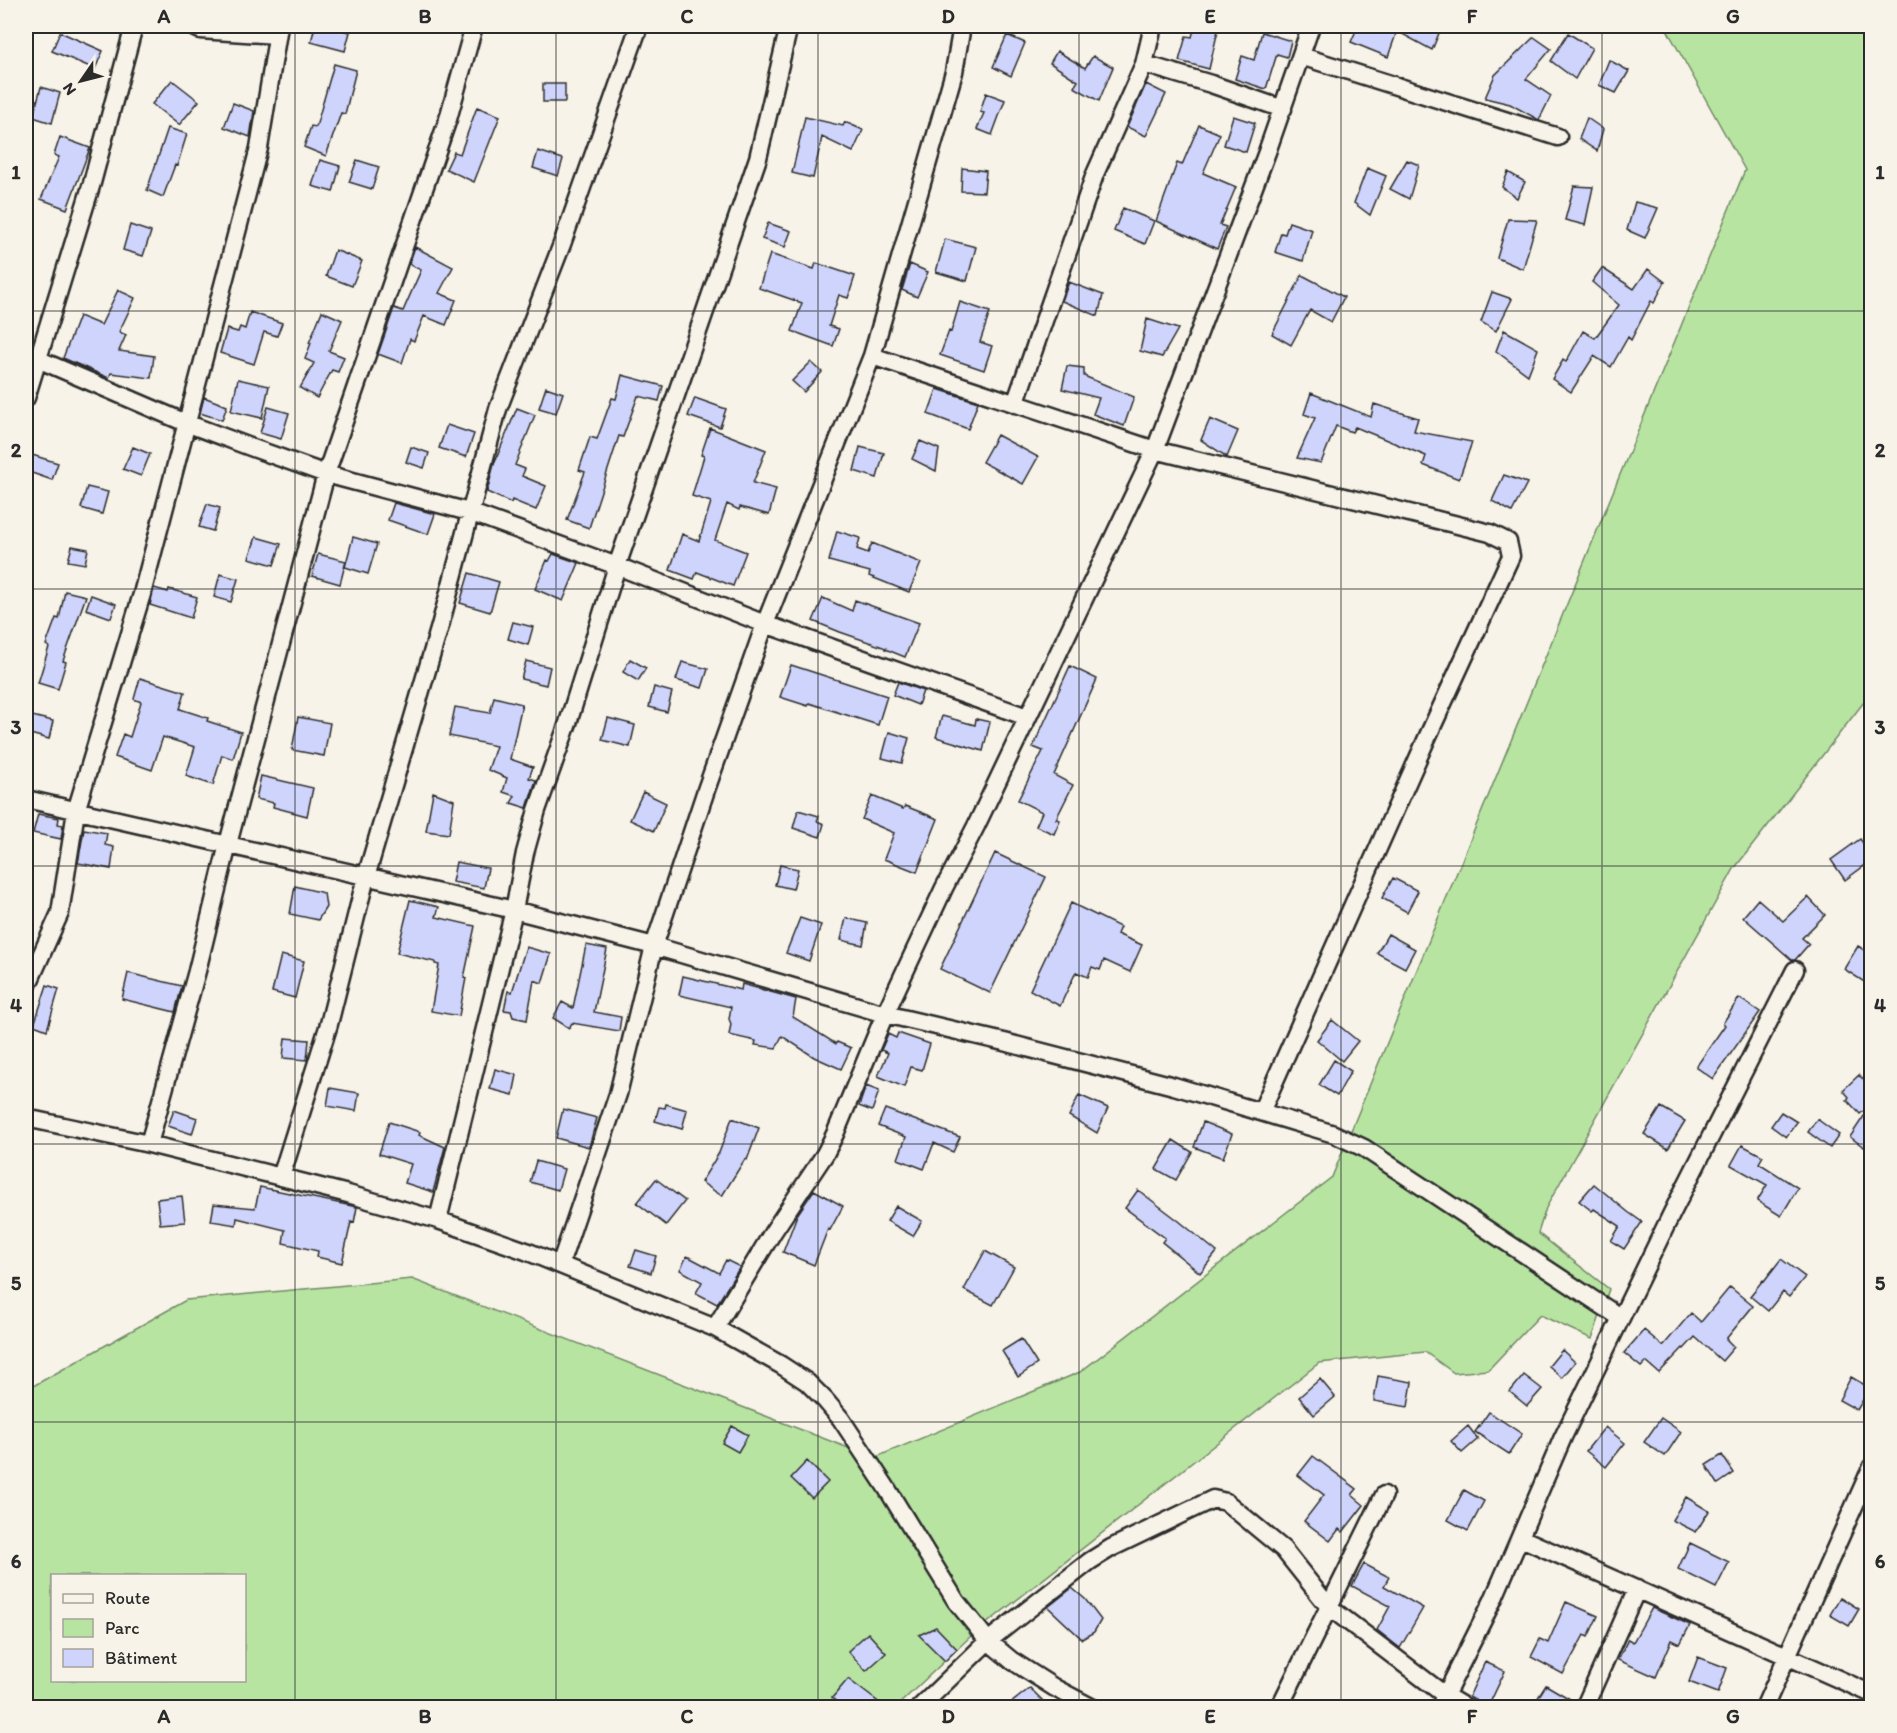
<svg xmlns="http://www.w3.org/2000/svg" width="1897" height="1733" font-family="Itim,sans-serif">
  <style>
    .green { fill: #b8e4a2; stroke: #728866; stroke-width: 1.5; fill-rule: evenodd }
    .building { fill: #ced4fc; stroke: #2b2b2b; stroke-width: 1.5 }
    .lines { fill: none; stroke-linecap: round; stroke-linejoin: round }
    .street-casing { stroke: #2b2b2b; stroke-width: 21 }
    .street { stroke: #f7f3e8; stroke-width: 16 }
    .grid { fill: none; stroke: #2b2b2b; stroke-width: 1.5; stroke-opacity: 0.55 }
    .neatline { fill: none; stroke: #2b2b2b; stroke-width: 2 }
    .grid-label { font-size: 20px; text-anchor: middle; font-weight: bold; fill: #2b2b2b }
  </style>
  <rect width="100%" height="100%" fill="#f7f3e8"/>
  <filter id="ink" filterUnits="userSpaceOnUse"><feTurbulence type="fractalNoise" baseFrequency=".0167" numOctaves="2"/><feDisplacementMap in="SourceGraphic" scale="12" xChannelSelector="R" yChannelSelector="G"/><feConvolveMatrix kernelMatrix="1 2 1 2 8 2 1 2 1" color-interpolation-filters="sRGB"/></filter>
  <g filter="url(#ink)">
    <!-- green -->
    <path class="green" d="M1665,26h206v667l-137,176 -188,339 -8,25 71,56 -17,50 -52,-24 -52,55 -34,3 -29,-21 -106,11 -347,272 -77,73 -869,-1v-317l160,-90 226,-21 462,179 206,-86 252,-195 413,-1007zM52,1576h192v104h-192z"/>
    <!-- building -->
    <path class="building" d="M315,26h11l24,6 -5,19 -34,-9z
      M1195,26h24l-10,43 -30,-8 7,-25 6,1z
      M1358,26h84l-10,24 -35,-19 -9,26 -37,-15z
      M60,32l43,19 -8,18 -43,-18z
      M1262,32l29,9 -4,16 -10,-3 -11,35 -31,-10 7,-23 12,4z
      M1568,33l24,15 -17,31 -24,-18z
      M1007,35l18,8 -14,33 -18,-9z
      M1534,37l17,12 -25,30 25,17 -12,24 -29,-16 -25,-6 10,-23z
      M1057,51l28,17 8,-12 20,11 -14,34 -25,-14 4,-6 -28,-18z
      M1609,60l20,11 -13,22 -17,-8z
      M334,64l22,6 -11,44 -4,-1 -15,43 -22,-9 7,-21 5,1z
      M172,80l27,21 -20,24 -27,-21z
      M543,84h22v18h-22z
      M1146,84l20,10 -20,42 -19,-9z
      M41,87l19,6 -8,30 -19,-6z
      M986,93l19,7 -13,35 -15,-6 7,-16 -4,-1z
      M233,103l21,8 -4,26 -26,-10z
      M477,107l23,9 -26,66 -28,-13 8,-17 6,2z
      M1233,116l22,7 -9,29 -22,-7z
      M805,117l38,9 2,-4 18,8 -10,22 -31,-15 -9,41 -21,-5z
      M1587,118l16,11 -6,22 -18,-12z
      M1199,125l21,9 -17,39 33,14 -16,38 6,2 -9,22 -61,-28 21,-58 5,2z
      M168,128l19,6 -10,32 -2,-1 -12,32 -16,-7z
      M60,137l30,11 -23,61 -26,-10 18,-42 -5,-2z
      M538,151l25,8 -5,17 -25,-8z
      M320,160l20,6 -7,26 -21,-6z
      M357,160l22,7 -7,22 -23,-7z
      M1407,160l12,5 -10,34 -19,-10z
      M962,168l24,3 -2,21 -23,-1z
      M1367,168l19,8 -16,39 -16,-12z
      M1508,172l17,10 -8,16 -15,-11z
      M1574,186l19,1 -8,38 -20,-5z
      M1635,202l23,6 -13,30 -18,-8z
      M1123,208l31,13 -9,23 -31,-13z
      M1508,219l29,1 -14,49 -26,-11z
      M1289,222l23,8 -9,31 -28,-9 6,-19 4,1z
      M768,223l23,8 -6,16 -23,-8z
      M130,225l21,7 -8,24 -20,-6z
      M945,239l31,8 -9,34 -31,-9z
      M415,247l38,20 -14,26 17,7 -10,25 -22,-9 -10,25 -4,-2 -8,24 -24,-9 16,-46 9,3 18,-41 -12,-6z
      M335,250l27,11 -10,25 -26,-10z
      M770,254l44,15 2,-6 39,13 -7,22 -9,-3 -10,31 10,3 -6,17 -41,-15 10,-28 -43,-15z
      M910,264l18,8 -11,25 -15,-7z
      M1602,268l32,21 14,-20 17,13 -11,21 -3,-2 -20,39 -3,-3 -17,30 -17,-11 -23,36 -19,-13 11,-19 3,2 17,-31 12,7 24,-33 -27,-23z
      M1302,275l42,22 -13,25 -21,-12 -19,35 -19,-11z
      M1069,282l34,13 -5,21 -36,-15z
      M118,290l17,8 -16,34 7,3 -7,16 35,5 -3,22 -40,-5 -2,5 -46,-20 16,-42 22,9z
      M1492,292l20,7 -16,32 -15,-9z
      M960,302l30,10 -10,30 12,4 -8,24 -44,-15 9,-24 2,1z
      M322,311l20,9 -13,31 15,6 -6,15 -6,-2 -15,28 -17,-10 14,-25 -9,-4 6,-16h-2z
      M250,312l32,11 -5,13 -13,-4 -10,32 -34,-11 7,-24 11,3 2,-5 5,2z
      M1147,319l31,10 -16,28 -22,-6z
      M1504,330l34,19 -10,26 -32,-24z
      M811,362l11,10 -18,20 -12,-11z
      M1067,366l17,2v8l50,21 -10,29 -31,-12 6,-16 -37,-9z
      M622,375l41,11 -4,15 -21,-5 -15,41 -4,-1 -30,92 -22,-8 18,-48 -6,-2 11,-33 7,2 15,-41 4,1z
      M238,379l31,7 -7,32 -31,-7z
      M546,387l17,6 -7,20 -17,-5z
      M937,389l41,13 -10,27 -40,-15z
      M1311,393l60,24 3,-13 44,14 -4,13 58,11 -13,37 -36,-14 3,-9 -71,-29 -3,5 -16,-6 -15,37 -24,-5 18,-40 -11,-4z
      M204,397l23,9 -5,14 -22,-7z
      M695,398l31,11 -6,18 -32,-11z
      M268,407l21,6 -8,26 -21,-6z
      M517,408l18,7 -20,50 10,4 -3,7 24,10 -10,24 -24,-10 -1,3 -24,-11 7,-28z
      M1210,419l28,12 -11,26 -26,-17z
      M447,425l27,9 -8,23 -27,-9z
      M710,428l56,22 -13,33 23,6 -7,26 -29,-8 -1,3 -12,-6 -12,36 31,12 -13,34 -36,-14 -3,7 -24,-9 12,-36 17,7 12,-39 -19,-6 12,-40 -3,-1z
      M997,435l41,22 -15,27 -41,-22z
      M920,441l19,8 -3,22 -24,-12z
      M133,447l17,7 -9,22 -18,-7z
      M411,447l18,6 -5,15 -18,-6z
      M860,447l24,6 -7,25 -23,-7z
      M29,454l29,9 -6,17 -26,-9v-7z
      M1504,475l23,8 -15,29 -20,-11z
      M87,487l21,5 -6,22 -21,-6z
      M394,503l41,11 -7,20 -40,-14z
      M207,504l13,4 -7,23 -14,-4z
      M837,531l23,7 -3,11 11,4 4,-10 49,20 -12,29 -40,-16 1,-4 -41,-11z
      M256,537l25,7 -7,21 -25,-7z
      M353,537l24,7 -9,30 -23,-7z
      M72,546l16,3 -3,15 -17,-3z
      M318,554l28,7 -6,23 -28,-8z
      M553,554l26,9 -16,38 -28,-12 12,-29 2,1z
      M469,573l30,9 -9,30 -30,-9z
      M220,574l18,5 -7,23 -17,-5z
      M154,588l14,4 1,-3 28,8 -6,21 -41,-13z
      M65,591l21,5 -23,65 3,1 -8,27 -20,-6 11,-36 -3,-2 10,-27 3,1z
      M91,595l25,9 -5,14 -25,-9z
      M823,598l29,13 3,-11 64,23 -14,34 -20,-8 1,-1 -46,-16 -27,-11z
      M513,622l20,5 -5,18 -20,-6z
      M630,659l16,9 -8,13 -15,-9z
      M526,661l24,6 -4,18 -25,-6z
      M682,662l26,7 -6,19 -26,-8z
      M791,665l96,31 -9,29 -69,-22 -1,3 -28,-9z
      M1070,666l27,13 -43,96 19,10 -17,34 4,1 -6,14 -18,-8 6,-14 -24,-12 25,-49 -10,-4z
      M140,678l45,14 -5,17 28,9 -1,3 34,11 -8,27 -11,-4 -9,30 -27,-9 9,-29 -32,-10 -11,33 -37,-13 8,-23 7,3 11,-35 -7,-3z
      M898,682l25,9 -5,14 -25,-10z
      M654,687l18,5 -5,20 -18,-5z
      M494,697l28,7 -12,55 23,8 -4,11 7,2 -9,28 -16,-5 4,-7 -12,-4 4,-14 -19,-8 8,-24 -47,-10 6,-29 35,6z
      M28,715l25,6 -4,18 -23,-6z
      M942,716l33,9 1,-6 14,3 -7,29 -47,-14z
      M298,717l32,6 -6,33 -32,-6z
      M608,718l27,7 -5,22 -28,-7z
      M889,732l20,6 -7,25 -20,-5z
      M261,776l52,12 -6,28 -34,-9 1,-4 -18,-4z
      M433,792l21,8 -5,34 -23,-3z
      M643,792l23,11 -12,28 -24,-11z
      M872,796l31,13 2,-3 33,13 -21,53 -33,-13 10,-26 -32,-14z
      M798,810l21,6 -2,5 7,3 -4,13 -27,-9z
      M38,814l21,4 -1,6 5,1 -2,14 -28,-6z
      M84,829l23,4 -2,12 9,2 -3,22 -33,-6z
      M1860,839l12,16v5l-27,20 -14,-20z
      M995,853l51,24 -56,116 -50,-24z
      M456,862l32,6 -4,20 -32,-6z
      M780,865l18,4 -5,20 -18,-4z
      M1393,878l25,13 -11,21 -25,-14z
      M295,886l29,7 2,14 -8,13 -28,-6z
      M1808,897l17,18 -23,23 7,6 -14,16h-3l-49,-43 15,-18 25,22z
      M410,900l29,7 -3,10 39,9 -11,52h2l-7,38 -28,-5 8,-46 -4,-1v-2l-38,-9z
      M1071,903l49,24 -3,7 25,11 -12,27 -26,-12 -4,10 -8,-3 -4,10 -12,-5 -16,34 -30,-16z
      M800,918l21,7 -12,36 -23,-8z
      M846,918l21,5 -4,22 -22,-5z
      M1388,934l27,15 -10,19 -28,-15z
      M586,945l21,4 -13,63 27,5 -2,14 -47,-8 -3,5 -16,-10 9,-16 11,6z
      M1858,946l14,9v32l-28,-18z
      M526,947l25,7 -9,29 -8,-3 -7,40 -14,-3 -2,-6 -7,-1 4,-19 4,1z
      M281,955l23,6 -9,37 -23,-6z
      M128,973l54,13 -7,26 -53,-13z
      M683,976l58,14 1,-6 54,15 -3,18 43,27 1,-2 14,6 -10,21 -27,-12 -32,-21 -6,12 -21,-3 1,-4 -27,-6 2,-11 -2,-5 2,-12 -52,-12z
      M47,985l12,4 -12,41 -13,-5z
      M1739,998l21,14 -47,67 -17,-12 29,-42 -2,-2z
      M1332,1020l26,21 -16,20 -25,-21z
      M898,1033l32,11 -8,26 -11,-3 -7,20 -26,-11 10,-23 -7,-3 7,-16 8,4z
      M285,1038l24,2 -2,20 -24,-2z
      M1334,1060l17,11 -14,25 -18,-11z
      M495,1069l22,6 -4,20 -23,-6z
      M1859,1075l13,14v15l-12,10 -13,-14 2,-3 -6,-7z
      M866,1086l13,5 -7,20 -13,-5z
      M330,1088l29,5 -3,18 -29,-5z
      M1079,1095l29,13 -11,25 -28,-17z
      M666,1104l21,6 -5,19 -27,-8 4,-14 6,1z
      M1872,1104v32l-8,11 -14,-10z
      M1661,1107l24,14 -17,28 -24,-15z
      M563,1109l34,9 -8,29 -33,-9z
      M885,1109l75,28 -7,15 -19,-9 -10,26 -26,-10 8,-22 -28,-11z
      M174,1110l23,8 -5,16 -24,-8z
      M1781,1112l16,10 -11,15 -15,-11z
      M732,1118l27,10 -12,32 -2,-1 -23,37 -21,-14 18,-29z
      M1817,1119l22,16 -9,13 -22,-16z
      M389,1122l31,10 -1,3 26,12 -12,45 -28,-9 6,-19 -32,-10z
      M1203,1122l29,12 -9,24 -29,-11z
      M1173,1140l19,12 -16,28 -20,-11z
      M1742,1145l21,11 -4,7 39,25 -17,28 -24,-15 10,-16 -36,-20z
      M536,1161l28,8 -6,21 -28,-8z
      M656,1179l29,22 -19,24 -29,-22z
      M1594,1184l34,28 14,10 -18,27 -13,-8 9,-15 -26,-17 -2,2 -13,-10z
      M260,1187l97,20 -3,16 -3,-1 -9,41 -25,-6 1,-6 -35,-8 2,-13 -48,-12 -1,7 -25,-4 3,-17 41,4z
      M814,1190l29,16 -13,24 -2,-1 -14,36 -31,-13 14,-37z
      M1138,1190l41,31 38,31 -17,21 -38,-31 3,-4 -40,-30z
      M182,1196l3,26 -25,2 -3,-25z
      M896,1206l26,15 -9,15 -26,-15z
      M636,1250l20,6 -5,17 -21,-7z
      M985,1251l29,16 -21,38 -29,-15z
      M687,1256l32,17 7,-13 14,7 -23,37 -21,-11 6,-11 -22,-12z
      M1781,1259l24,18 -16,20 -6,-5 -15,19 -18,-15 13,-16 1,1z
      M1730,1287l23,19 -27,33 8,8 -12,14 -27,-24 -11,12 -1,-1 -24,25 -13,-11 -5,5 -17,-14 20,-23 19,16 28,-33 10,9z
      M1021,1339l16,25 -19,13 -16,-26z
      M1562,1350l13,12 -13,16 -13,-12z
      M1524,1375l18,14 -15,17 -17,-14z
      M1378,1376l34,6 -4,25 -34,-6z
      M1851,1377l19,11 -13,22 -18,-10z
      M1320,1379l15,18 -21,18 -15,-18z
      M1489,1412l33,22 -13,20 -34,-22z
      M1661,1418l20,14 -16,24 -21,-14z
      M732,1426l16,9 -10,17 -16,-9z
      M1468,1426l10,13 -16,14 -11,-12z
      M1605,1427l20,16 -19,24 -20,-16z
      M1722,1455l12,18 -16,11 -12,-19z
      M1313,1456l44,33 -5,6 12,10 -21,27 -4,-3 -9,12 -26,-20 20,-26 -26,-20z
      M807,1461l21,21 -16,16 -21,-20z
      M1464,1490l20,11 -16,30 -20,-11z
      M1686,1497l23,14 -13,21 -24,-12z
      M1690,1543l39,19 -13,26 -38,-19z
      M1364,1564l25,13 -5,9 39,22 -23,40 -23,-18 13,-24 -38,-20z
      M1072,1588l13,11 16,21 -7,12 -12,7 -34,-32z
      M1840,1597l19,12 -10,17 -19,-11z
      M1566,1602l32,14 -10,21 -4,-2 -21,39 -32,-17 9,-18 8,4z
      M1652,1608l38,17 -10,19 -8,-4 -16,37 -38,-17 10,-21 5,3z
      M936,1627l21,22 -12,12 -26,-26z
      M868,1633l18,20 -20,18 -18,-20z
      M1698,1657l29,11 -9,25 -29,-11z
      M1485,1662l20,9 -17,36 -19,-10z
      M848,1679l37,28h-42l-11,-9z
      M1546,1685l29,17 -1,5h-42z
      M1030,1688l19,19h-43z"/>
    <g class="lines">
      <!-- street casing -->
      <g class="street-casing">
        <path id="street" d="M191,26l9,4 76,5
          M1301,56l257,81
          M1144,64l67,20 72,25
          M26,354l160,69 67,25 73,26 143,38 148,54 148,58 262,93
          M872,356l283,94 335,83 18,9 3,14 -84,182 -166,374
          M26,398l66,-215 42,-157
          M1015,404l80,-230 49,-110 9,-38
          M26,799l488,111 140,36 231,68 119,28 170,44 160,48 30,14 257,170
          M26,989l34,-76 16,-102 66,-217 117,-446 20,-122
          M26,1118l123,26 132,33 67,17 90,26 88,31 189,77 66,37 26,17 18,18 16,19 45,68 70,114 32,40 23,19 44,28 38,20
          M149,1144l48,-173 31,-127 98,-370 122,-355 26,-93
          M281,1177l48,-153 37,-147 74,-251 58,-217 64,-165 77,-218
          M438,1220l76,-310 11,-57 12,-43 31,-87 49,-157 141,-408 31,-132
          M560,1265l58,-171 36,-148 52,-156 59,-166 107,-268 82,-284 8,-46
          M715,1328l58,-96 52,-78 10,-20 50,-120 59,-126 32,-62 179,-376 112,-298 44,-126
          M1521,1538l351,156
          M919,1708l69,-67 102,-80 21,-13 102,-49 13,3 57,47 46,58 117,89 20,12
          M1279,1708l105,-213
          M1439,1708l54,-108 70,-163 58,-119 51,-105 123,-243
          M1584,1708l53,-119
          M1764,1708l108,-242"/>
      </g>
      <!-- street -->
      <use href="#street" class="street"/>
    </g>
  </g>
  <!-- grid -->
  <path class="grid" d="M295,26v1682M556,26v1682M818,26v1682M1079,26v1682M1341,26v1682M1602,26v1682M26,311h1846M26,589h1846M26,866h1846M26,1144h1846M26,1422h1846"/>
  <!-- margin -->
  <rect width="1897" height="1733" fill="none" stroke="#f7f3e8" stroke-width="66"/>
  <!-- legend -->
  <rect x="51" y="1574" width="195" height="108" fill="#f7f3e8" stroke="#a5a39c" stroke-width="1.5"/>
  <rect x="63" y="1594" width="30" height="9" fill="#f7f3e8" stroke="#a5a39c" stroke-width="1.5"/>
  <text x="105" y="1604" font-size="18" fill="#2b2b2b">Route</text>
  <rect x="63" y="1619" width="30" height="18" fill="#b8e4a2" stroke="#a5a39c" stroke-width="1.5"/>
  <text x="105" y="1634" font-size="18" fill="#2b2b2b">Parc</text>
  <rect x="63" y="1649" width="30" height="18" fill="#ced4fc" stroke="#a5a39c" stroke-width="1.5"/>
  <text x="105" y="1664" font-size="18" fill="#2b2b2b">Bâtiment</text>
  <!-- north arrow -->
  <g transform="translate(81 81) rotate(235)" stroke="#f7f3e8" stroke-width="4.5" paint-order="stroke">
  <path d="M0-4.5L10 22L0 15L-10 22Z" fill="#2b2b2b"/>
  <text y="-9" font-size="16" font-weight="bold" text-anchor="middle" fill="#2b2b2b">N</text>
  </g>
  <rect x="33" y="33" width="1831" height="1667" class="neatline"/>
  <g class="grid-label">
    <text x="164" y="23">A</text>
    <text x="425" y="23">B</text>
    <text x="687" y="23">C</text>
    <text x="948" y="23">D</text>
    <text x="1210" y="23">E</text>
    <text x="1472" y="23">F</text>
    <text x="1733" y="23">G</text>
    <text x="16" y="179">1</text>
    <text x="1880" y="179">1</text>
    <text x="16" y="457">2</text>
    <text x="1880" y="457">2</text>
    <text x="16" y="734">3</text>
    <text x="1880" y="734">3</text>
    <text x="16" y="1012">4</text>
    <text x="1880" y="1012">4</text>
    <text x="16" y="1290">5</text>
    <text x="1880" y="1290">5</text>
    <text x="16" y="1568">6</text>
    <text x="1880" y="1568">6</text>
    <text x="164" y="1723">A</text>
    <text x="425" y="1723">B</text>
    <text x="687" y="1723">C</text>
    <text x="948" y="1723">D</text>
    <text x="1210" y="1723">E</text>
    <text x="1472" y="1723">F</text>
    <text x="1733" y="1723">G</text>
  </g>
</svg>
